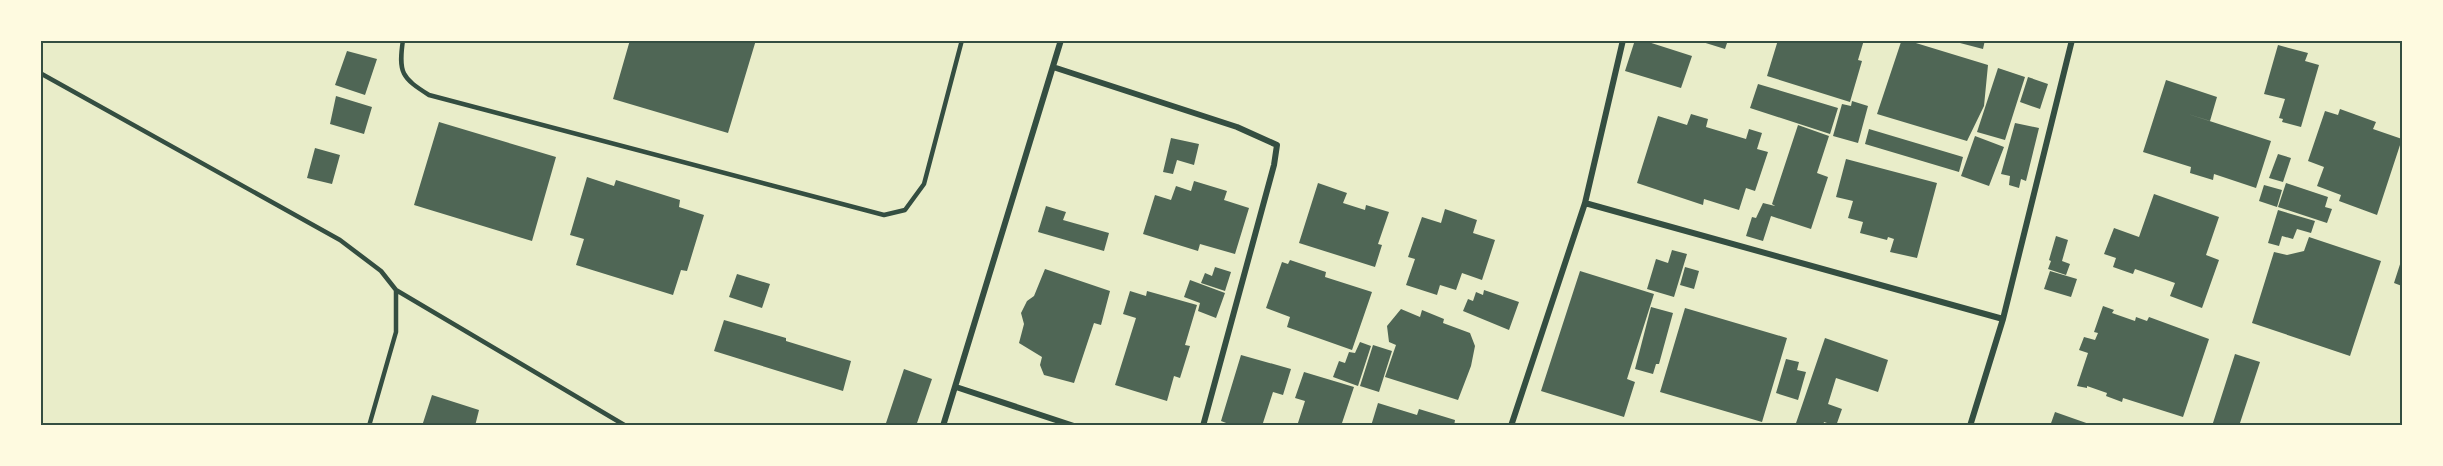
<svg xmlns="http://www.w3.org/2000/svg" width="2443" height="466" font-family="Ubuntu,sans-serif">
  <style>
    .building { fill: #4f6655 }
    .lines { fill: none; stroke-linecap: round; stroke-linejoin: round }
    .service { stroke: #344e41; stroke-width: 4.5 }
    .minor { stroke: #344e41; stroke-width: 6 }
    .neatline { fill: none; stroke: #344e41; stroke-width: 2 }
  </style>
  <rect width="100%" height="100%" fill="#e9edc9"/>
  <!-- building -->
  <path class="building" d="M630,40h126l-28,93 -115,-34z
    M1635,40h7l50,16 -11,32 -56,-17z
    M1696,40h32l-3,9z
    M1778,40h86l-6,20 4,1 -12,41 -83,-26z
    M1897,40h9l82,25 -4,41 -17,35 -90,-27 24,-72z
    M1961,40h24l-2,9 -23,-6z
    M2278,45l30,8 -3,8 14,4 -18,62 -19,-5 1,-3 -4,-1 6,-19 -21,-5z
    M347,51l30,8 -12,36 -30,-10z
    M1998,68l27,9 -20,63 -28,-8z
    M2028,77l20,7 -8,25 -20,-7z
    M2166,80l51,17 -7,24 -25,-8 86,28 -15,47 -42,-14 -1,6 -23,-7 1,-6 -48,-15z
    M1758,84l80,24 -8,26 -80,-26z
    M336,96l36,11 -8,27 -34,-10z
    M1852,101l16,5 -10,37 -25,-7 9,-32 9,2z
    M2340,109l36,13 -3,7 29,10 -25,76 -38,-14 2,-6 -24,-9 7,-19 -16,-6 17,-50 13,4z
    M1691,114l17,5 -2,8 40,12 3,-10 13,4 -5,16 11,3 -13,39 -9,-3 -7,22 -35,-11 -1,6 -66,-22 21,-67 29,9z
    M439,122l117,35 -24,84 -118,-36z
    M2015,123l24,5 -13,53 -5,-2 -2,9 -10,-3 1,-9 -9,-2z
    M1798,125l31,11 -12,37 11,4 -17,52 -40,-13 -8,25 -17,-5 6,-19 4,1 7,-15 12,3 -3,-2z
    M1869,129l94,28 -4,15 -94,-28z
    M1975,136l29,11 -15,39 -28,-10z
    M1171,138l28,6 -5,21 -17,-5 -4,14 -10,-2z
    M315,148l25,7 -8,29 -25,-6z
    M2278,154l13,4 -8,24 -14,-4z
    M1846,159l91,24 -20,75 -27,-6 4,-13 -6,-2 -1,3 -27,-7 3,-11 -15,-4 5,-17 -17,-4z
    M587,177l27,9 2,-6 64,20 -1,7 25,8 -17,56 -6,-1 -8,25 -97,-30 8,-26 -14,-4z
    M1194,181l33,10 -3,9 25,8 -14,46 -35,-10 -2,7 -55,-17 12,-39 16,5 5,-14 15,5z
    M1318,183l29,10 -4,10 22,7 1,-5 23,7 -11,32 4,1 -7,22 -76,-24z
    M2286,183l42,14 -3,10 7,2 -5,14 -49,-16z
    M2264,185l18,5 -5,17 -18,-6z
    M2154,194l65,23 -13,38 13,5 -17,48 -32,-12 5,-13 -40,-14 -2,5 -20,-7 3,-9 -12,-4 10,-26 25,9z
    M1046,206l20,6 -3,8 46,13 -5,18 -66,-19z
    M1445,209l32,11 -4,13 22,7 -13,40 -20,-7 -6,17 -16,-5 -3,10 -31,-10 9,-26 -7,-2 14,-40 19,6z
    M2278,210l37,11 -4,12 -14,-4 -4,10 -11,-3 -3,10 -11,-3z
    M2056,236l12,4 -6,21 8,3 -4,11 -18,-6 3,-8 -2,-1z
    M2309,237l72,24 -31,95 -98,-33 22,-71 13,3 17,-4z
    M1672,250l15,4 -13,43 -27,-8 9,-30 12,4z
    M2402,258v28l-8,-3z
    M1290,260l36,12 -1,5 47,15 -20,58 -65,-23 3,-10 -24,-9 16,-46 6,2z
    M1215,267l16,5 -6,19 -24,-8 4,-10 7,3z
    M1685,267l14,4 -5,18 -14,-4z
    M1045,269l65,22 -9,34 -7,-2 -20,60 -30,-8 -4,-10 2,-8 -23,-14 5,-19 -3,-11 6,-12 7,-5z
    M1580,271l74,23 -27,85 8,3 -11,35 -83,-26z
    M2050,271l27,8 -6,18 -27,-8z
    M737,274l33,10 -8,24 -33,-11z
    M1190,280l35,13 -9,25 -18,-7 2,-8 -16,-6z
    M1484,290l35,12 -10,28 -46,-19 5,-12 5,2 3,-9 7,3z
    M1130,291l16,5 1,-5 50,14 -12,40 5,1 -10,32 -6,-2 -7,25 -52,-16 21,-67 -13,-4z
    M2103,306l11,4 -2,3 23,8 1,-4 11,4 2,-4 60,22 -26,78 -60,-19 -1,4 -16,-6 1,-3 -20,-7v2l-10,-2 11,-33 -9,-3 5,-13 11,3 3,-7 -4,-1z
    M1651,307l22,6 -14,51h-3l-3,10 -18,-5z
    M1685,308l102,30 -25,84 -102,-30z
    M1401,309l19,8 2,-7 22,9 -1,4 27,10 5,13 -4,20 -13,34 -73,-23 11,-32 -7,-3 -2,-16z
    M724,320l62,18v3l65,20 -8,30 -129,-40z
    M1825,338l63,22 -10,32 -42,-14 -8,26 14,5 -6,17 -12,-4 -1,4h-28z
    M1360,342l11,4 -13,40 -25,-9 6,-16 6,2 4,-11 6,1z
    M1373,345l19,6 -13,41 -19,-6z
    M2235,354l25,8 -21,64h-27z
    M1241,355l50,14 -8,26 -10,-3 -11,34h-28l-13,-5z
    M1786,359l13,3 -2,8 9,2 -8,28 -22,-7z
    M904,369l28,10 -16,47h-31z
    M1304,372l50,15 -13,39h-44l8,-25 -10,-3z
    M432,395l47,15 -4,16h-53z
    M1378,403l39,12 2,-6 36,11 -1,6h-83z
    M2055,412l37,13v1h-42z"/>
  <g class="lines">
    <!-- service -->
    <path class="service" d="M403,40c-5,33 -1,38 26,55l455,120 21,-5 19,-26 38,-144
      M40,73l300,167 41,31 15,19v42l-27,94
      M396,290l230,136"/>
    <!-- minor -->
    <path class="minor" d="M1053,67l184,60 40,18 -3,20 -71,261
      M1585,203l418,116
      M956,387l118,39
      M943,426l118,-386
      M1511,426l74,-223 38,-163
      M1970,426l33,-107 69,-279"/>
  </g>
  <!-- border -->
  <rect width="2443" height="466" fill="none" stroke="#fefae0" stroke-width="84"/>
  <rect x="42" y="42" width="2359" height="382" class="neatline"/>
</svg>
